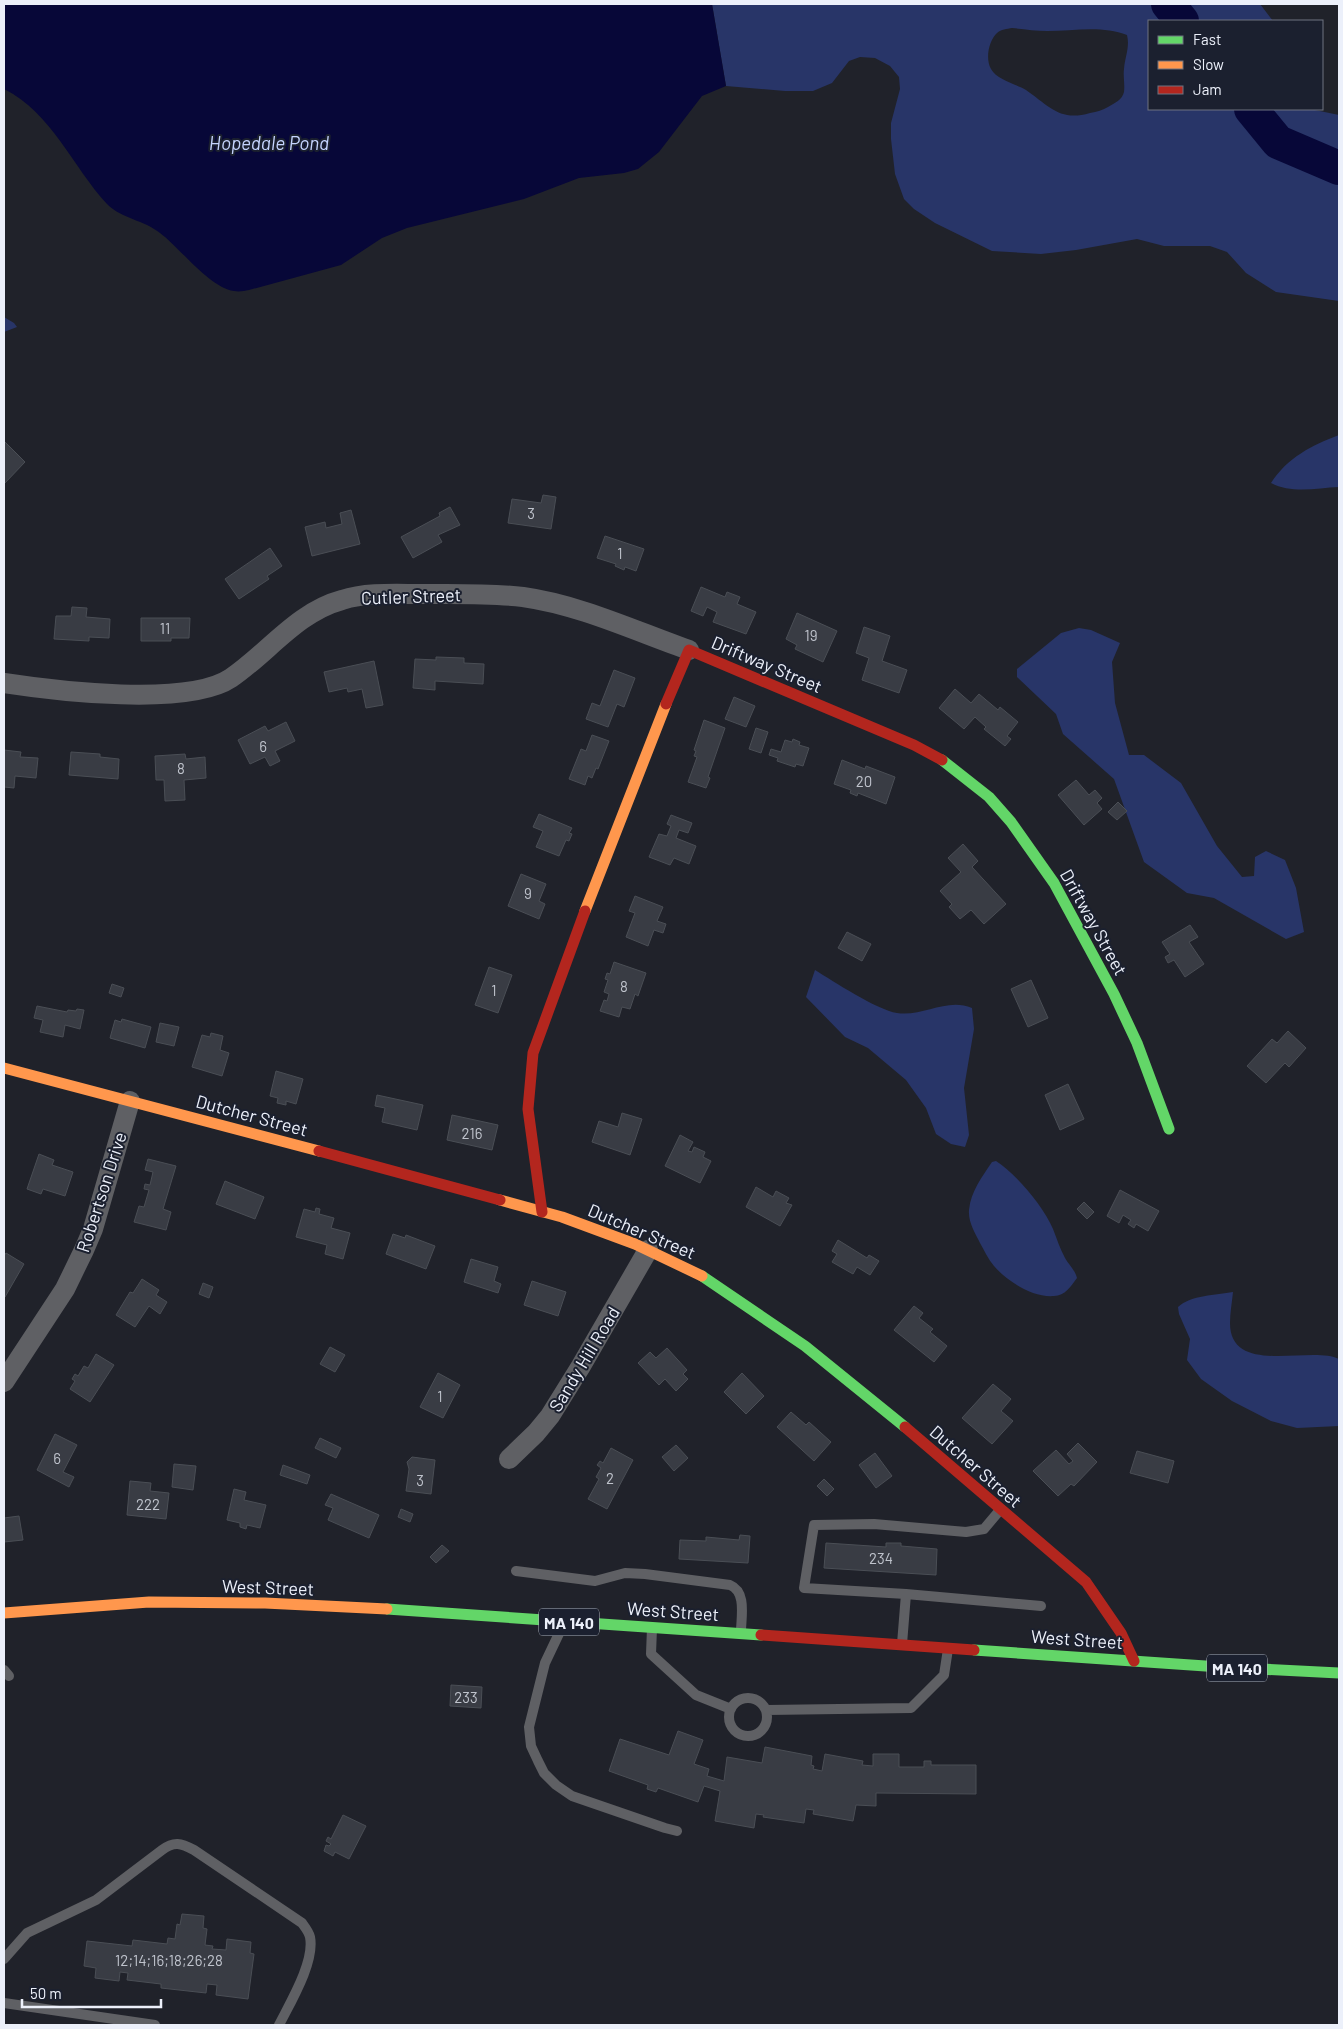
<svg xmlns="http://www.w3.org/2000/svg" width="1343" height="2029" font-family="Barlow,sans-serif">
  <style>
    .green { fill: #283568; fill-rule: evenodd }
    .water { fill: #070738 }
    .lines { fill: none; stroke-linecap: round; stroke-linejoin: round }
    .river { stroke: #070738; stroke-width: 34 }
    .building { fill: #393c44; stroke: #4a4e55 }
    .lane { stroke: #5f6064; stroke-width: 10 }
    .street { stroke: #5f6064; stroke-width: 20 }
    .fast { stroke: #63d668; stroke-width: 11 }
    .slow { stroke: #ff974d; stroke-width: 11 }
    .jam { stroke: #b3261e; stroke-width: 11 }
    .labels { text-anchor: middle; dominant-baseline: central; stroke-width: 4; stroke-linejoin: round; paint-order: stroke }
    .number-label { font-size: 15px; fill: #bfc3cc }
    .shield { fill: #1b202f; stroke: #adb2bd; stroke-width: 1 }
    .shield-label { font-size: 16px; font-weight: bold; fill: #ecf0fa }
    .street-label { font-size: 18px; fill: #ecf0fa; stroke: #1b202f }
    .water-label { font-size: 19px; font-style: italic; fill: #c5d4fe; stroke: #1b202f }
  </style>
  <rect width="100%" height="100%" fill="#20222a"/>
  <!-- green -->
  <path class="green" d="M712,4h548l13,17h-124v88h161l29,6v186l-63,-9 -30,-19 -19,-21 -17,-6h-46l-27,-7 -61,11 -35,4 -49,-3 -57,-28 -21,-14 -10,-10 -9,-25 -4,-35v-16l9,-34 -1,-12 -9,-11 -15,-8 -15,-1 -11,4 -17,22 -19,8h-28l-59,-5zM1012,28c11,1 24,3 35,3 26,0 55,-6 80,4 3,12 -2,22 -3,34 -1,7 1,15 0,23 -2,8 -9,11 -16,15 -5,3 -11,5 -18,6 -30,9 -41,-7 -64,-23 -10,-6 -29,-10 -35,-21 -6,-10 -2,-29 6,-36 4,-4 10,-4 15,-5z
    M4,317l10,6 3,4 -13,5z
    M1339,435v52c-22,1 -47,7 -68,-4 16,-25 41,-38 68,-48z
    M1079,628l12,2 29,13 -8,19 3,41 14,52h15l37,28 36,63 25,31 12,-1 1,-19 11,-6 19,9 11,28 8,44 -18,7 -72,-41 -27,-5 -43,-31 -30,-83 -51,-45 -7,-20 -39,-37v-8l44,-36z
    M815,970c18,11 62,40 82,43 26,4 50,-16 75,-5l2,21 -10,59 5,47 -4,12 -14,-3 -15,-10 -10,-26 -20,-28 -38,-32 -23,-11 -39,-40z
    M996,1161c21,14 47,45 57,68 4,10 7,20 12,29 4,7 10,12 12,20 -6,8 -12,18 -23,18 -21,2 -47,-15 -60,-30 -6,-7 -10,-16 -14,-23 -5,-10 -12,-21 -11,-33 2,-19 13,-33 23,-48z
    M1233,1292c-1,10 -3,21 -3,31 0,54 81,22 109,36v67l-42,2 -26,-7 -39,-20 -31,-22 -14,-19 3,-21 -11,-25 -1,-7c13,-12 38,-12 55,-15z"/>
  <!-- water -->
  <path class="water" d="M4,4h708l14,82 -24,10 -43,56 -21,17 -14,4 -45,5 -55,21 -117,29 -25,10 -41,27 -92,25c-5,1 -10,2 -15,1 -24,-3 -54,-43 -74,-58 -16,-13 -38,-14 -53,-29 -35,-38 -55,-91 -103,-115z"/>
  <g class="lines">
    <!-- river -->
    <path class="river" d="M1168,4l14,17
      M1251,109l27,33 61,26"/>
  </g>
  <!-- building -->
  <path class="building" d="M5,442l20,20 -21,22v-40z
    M543,495l13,2 -5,32 -43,-6 4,-24 29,4z
    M450,507l10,18 -22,10 4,7 -29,16 -12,-21 39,-21 -1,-3z
    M351,510l9,34 -48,12 -7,-29 20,-5 1,6 16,-4 -2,-11z
    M605,536l39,13 -8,22 -11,-4 -1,3 -9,-4 1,-2 -19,-6z
    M270,548l12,18 -15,10 2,3 -30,20 -14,-20z
    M701,587l24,10 2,-5 13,5 -3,7 19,8 -10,22 -33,-12 4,-10 -10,-5 -4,9 -12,-5z
    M72,607l15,1 -1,9 24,2 -1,19 -20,-1v4l-35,-2 2,-23h15z
    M797,613l40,18 -14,31 -28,-13 2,-4 -11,-6z
    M141,618h49l-1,20h-18v3h-30z
    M864,627l26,9 -8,25 25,9 -8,23 -37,-13 7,-22 -13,-5z
    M436,657l28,1v5l20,1 -1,20 -48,-3v9l-22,-2 2,-29 21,1z
    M374,661l9,44 -17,3 -4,-19 -14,3 -1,-4 -18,4 -5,-20z
    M614,670l21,8 -11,29 -7,-3 -9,23 -22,-8 6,-16 8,3z
    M955,689l16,14 8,-9 19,16 2,-3 18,15 -11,14 4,3 -6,7 -21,-17 2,-2 -11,-10 -11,12 -25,-21z
    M734,697l21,9 -9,21 -21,-8z
    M704,720l21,8 -17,49 2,1 -4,10 -18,-6 9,-25 -3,-1 2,-5 -2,-1z
    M286,722l9,19 -20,10 5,10 -10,5 -5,-9 -15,7 -12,-24 27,-14 3,5z
    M756,728l12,4 -7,21 -12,-4z
    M592,735l17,6 -11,28 -2,-1 -4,10 -4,-2 -3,9 -16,-6 12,-30 5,2z
    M793,739l7,3 -1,3 10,3 -6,18 -7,-2 -1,3 -18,-6 1,-3 -9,-3 2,-6 10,3 4,-12 7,2z
    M4,750l17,2 -1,5 18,1 -2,20 -21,-2 -1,12 -10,-1z
    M71,752l29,2v3l19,2 -1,20 -49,-4z
    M185,754l1,5 19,-2 1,21 -22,2 1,20 -20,1 -1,-21h-8l-1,-24z
    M842,760l23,9 1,-3 29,11 -9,27 -28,-11 -1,3 -7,-3 1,-3 -17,-6z
    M1076,780l13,15 6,-5 7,8 -5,5 5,6 -18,16 -26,-30z
    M1118,802l9,9 -10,9 -9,-8z
    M539,814l33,14 -3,5 3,1 -3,7 -3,-1 -7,16 -23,-9 7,-16 -10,-4z
    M671,815l21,8 -4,10 -9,-3 -3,8 20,8 -7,18 -15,-6 -4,7 -21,-8 10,-23 8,2 4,-10 -4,-2z
    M963,844l15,17 -6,6 34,37 -22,20 -13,-14 -11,9 -11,-12 3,-3 -12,-13 21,-19 -13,-14z
    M521,874l25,10 -7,17 6,3 -6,15 -31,-13z
    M635,896l28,11 -6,14 9,3 -3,9 -9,-3 -6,16 -22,-9 9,-24 -6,-2z
    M1190,925l8,12 -9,5 15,22 -19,13 -11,-17 -6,3 -3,-6 5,-3 -8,-12z
    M847,932l24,12 -9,17 -24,-13z
    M614,962l32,11 -8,23 -3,-2 -5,15 -8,-2 -3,10 -19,-6 4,-11 3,1 2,-7 -5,-2 4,-12 -3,-1 2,-6 3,1z
    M489,967l23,8 -14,38 -23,-8z
    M1031,980l17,38 -20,9 -17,-38z
    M112,984l12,4 -3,9 -12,-4z
    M37,1006l30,6 1,-2 8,1 1,-2 7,1 -4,19 -15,-4 -2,12 -23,-5 3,-12 -9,-2z
    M122,1019l29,8 -6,21 -35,-10 5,-18 6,2z
    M160,1023l19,4 -5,19 -18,-4z
    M1288,1031l18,17 -17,19 -4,-4 -19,20 -19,-17 25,-27 5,4z
    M211,1033l12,3 -3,14 9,3 -7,23 -30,-9 10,-32 8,2z
    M276,1071l27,8 -7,25 -10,-3v4l-9,-2 1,-5 -8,-2z
    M1068,1084l16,35 -24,11 -15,-35z
    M377,1095l46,10 -6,25 -35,-8 3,-14 -10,-2z
    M622,1113l20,6 -12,36 -38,-13 7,-21 19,6z
    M452,1115l46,10 -6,25 -45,-10z
    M680,1135l13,7 -5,9 4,1 2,-5 11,5 -2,5 8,4 -11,22 -35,-17z
    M39,1154l15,6 -2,5 21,7 -8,24 -22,-7 -2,5 -14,-5z
    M148,1159l28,7 -13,43 8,3 -5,18 -32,-8 5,-16 5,1 5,-17 -5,-1 1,-5 5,1 3,-13 -8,-2z
    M225,1181l39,16 -9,22 -39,-15z
    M756,1187l17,10 3,-6 13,7 -3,5 6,2 -12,21 -34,-19z
    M1120,1190l39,21 -11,20 -12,-7 -2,4 -6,-4 3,-4 -8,-5 -4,8 -12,-7z
    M1084,1202l10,10 -7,7 -10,-10z
    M316,1208l4,1 -1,5 15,4 -3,10 19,5 -7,26 -18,-5 2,-9 -31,-8 8,-28 11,3z
    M393,1234l12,4 1,-3 29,11 -9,23 -40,-15z
    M838,1240l29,18 2,-3 10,6 -9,14 -13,-8 -4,7 -21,-12 5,-8 -5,-3z
    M6,1253l18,11 -19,33h-1v-41z
    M471,1259l27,8 -4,14 7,3 -3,9 -34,-11z
    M142,1279l17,11 -3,5 11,7 -7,12 -11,-8 -14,21 -19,-12 14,-23 3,1z
    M532,1281l34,11 -8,24 -34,-11z
    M203,1283l10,4 -4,11 -10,-4z
    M914,1306l9,7 -4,5 14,11 -3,3 17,14 -13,16 -40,-32z
    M330,1347l15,8 -10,17 -15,-8z
    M667,1348l20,22 -4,4 5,5 -12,12 -11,-12 -6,6 -21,-22 12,-11 6,6z
    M96,1354l18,11 -24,37 -20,-13 5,-8 -3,-2 3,-5 3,2 6,-10 4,2z
    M438,1373l22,12 -17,33 -23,-11z
    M742,1373l22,23 -18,18 -22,-22z
    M993,1384l18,15 -10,12 12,10 -21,23 -30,-26z
    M791,1412l15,13 3,-3 22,20 -17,19 -37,-34z
    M55,1434l22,11 -14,27 11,5 -5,10 -32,-17z
    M320,1438l21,10 -5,10 -21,-10z
    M1078,1443l19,19 -23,24 -3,-2 -13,12 -25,-25 23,-21 13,14 4,-3 -6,-7z
    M676,1445l12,13 -14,13 -12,-14z
    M611,1448l22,12 -26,49 -19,-10 11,-20 -3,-2 5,-9 -4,-3 3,-4 3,2z
    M1137,1451l37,10 -6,22 -38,-10z
    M875,1453l17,23 -16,12 -17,-23z
    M412,1457l23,3 -4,34 -25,-3 3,-22 -2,-7z
    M174,1464l22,2 -3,24 -21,-3z
    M283,1465l27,10 -3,9 -27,-9z
    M824,1479l10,10 -7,7 -10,-10z
    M130,1481l21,2 -1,8 19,2 -3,26 -39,-4z
    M234,1489l12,3 -2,8 22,5 -6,23 -13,-3 -1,4 -6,-2v-4l-13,-3z
    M331,1494l48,21 -10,23 -41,-18 5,-12 -8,-3z
    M401,1509l12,5 -3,8 -12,-5z
    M19,1516l4,24 -19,2v-24z
    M740,1535l10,1 -2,27 -69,-4 1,-19 26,1v-4l33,3z
    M826,1543l60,4v-4h15v3l36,3 -1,26 -112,-7z
    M442,1545l7,6 -13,12 -6,-6z
    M451,1685l31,2 -1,21 -31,-2z
    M678,1731l25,9 -9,24 15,5 -2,7 17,5 3,-24 35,6 3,-16 47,9 -1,9 3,1 -1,3 9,2 3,-17 38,7 -1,4 11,1v-12h26v13h25v-6h7v4h45v29l-100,-1v13l-20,-1 -3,16 -40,-7 1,-4 -8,-1 -2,14 -41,-6 1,-2 -8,-1 -2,14 -39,-7 5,-30 -16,-5 -6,16 -40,-14 -2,4 -9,-3 1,-4 -39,-14 11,-32 49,16z
    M343,1815l23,11 -17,33 -14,-7 -2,4 -9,-5 2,-6 3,1 2,-2 -5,-3 2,-4 3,2z
    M182,1914l22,2 -1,12 4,1 -2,16 8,1 -1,3 14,1 1,-11 24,3 -1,11 4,1 -6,45 -32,-4 1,-10 -10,-1 -1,9 -45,-5v-4l-34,-4 1,-7 -8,-1 -1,9 -24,-3 1,-10 -12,-2 3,-25 45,5 1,-6 34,4 1,-6 7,1 2,-15 3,1z"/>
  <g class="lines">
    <!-- lane -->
    <path class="lane" d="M516,1571l79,10 30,-8 20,1 85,11c17,7 11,32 11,47
      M906,1594l-102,-6 10,-63 60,-1 92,8 18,-3 16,-19
      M564,1623l-19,40 -16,64 2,19 7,15 6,12 12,12 16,11 93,32 12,3
      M652,1628l-1,26 45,41 35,14
      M902,1644l4,-50 135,12
      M4,1670l5,6
      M729 1717a19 19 0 1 1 38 0a19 19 0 1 1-38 0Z
      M767,1710l144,-2 33,-33 4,-26
      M4,1959l23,-26 69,-33 66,-50c12,-9 19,-7 32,0l108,73c3,4 7,9 8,14 5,25 -20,66 -31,88
      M4,2003l151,22"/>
    <!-- street -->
    <path class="street" d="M4,683c52,8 184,24 227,-5 37,-25 66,-66 111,-78 25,-8 54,-6 79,-6 34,0 68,-1 102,3 57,8 112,34 166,53
      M4,1382l61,-93 19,-39 9,-21 37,-128
      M509,1459l27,-26 14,-17 31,-50 67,-116"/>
    <!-- fast -->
    <path class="fast" d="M942,760l47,37 22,25 43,61 60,111 23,49 32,86
      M702,1276l103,70 100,81
      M387,1609l374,26
      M974,1650l246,17 119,6"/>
    <!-- slow -->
    <path class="slow" d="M585,911l81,-207
      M4,1068l315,83
      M500,1200l62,17 73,27 67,32
      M4,1613l145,-11 116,1 122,6"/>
    <!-- jam -->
    <path class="jam" d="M666,704l23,-54 225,95 28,15
      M319,1151l181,49
      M542,1212l-14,-103 5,-56 52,-142
      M905,1427l181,155 35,51 13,28
      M761,1635l213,15"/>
  </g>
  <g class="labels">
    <!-- number labels -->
    <g class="number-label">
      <text x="531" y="513">3</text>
      <text x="620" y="553">1</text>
      <text x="165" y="628">11</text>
      <text x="811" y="635">19</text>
      <text x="263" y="746">6</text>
      <text x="181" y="768">8</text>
      <text x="864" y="781">20</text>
      <text x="528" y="893">9</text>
      <text x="624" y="986">8</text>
      <text x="494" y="990">1</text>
      <text x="472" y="1133">216</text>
      <text x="440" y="1396">1</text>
      <text x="57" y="1458">6</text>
      <text x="610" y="1478">2</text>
      <text x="420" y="1480">3</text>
      <text x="148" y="1504">222</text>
      <text x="881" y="1558">234</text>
      <text x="466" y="1697">233</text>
      <text x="169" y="1960">12;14;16;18;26;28</text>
    </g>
    <!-- shield labels -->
    <g class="shield">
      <rect x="539" y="1608.5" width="60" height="27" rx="4"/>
      <rect x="1207" y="1654.5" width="60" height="27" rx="4"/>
    </g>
    <g class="shield-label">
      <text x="569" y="1622">MA 140</text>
      <text x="1237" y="1668">MA 140</text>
    </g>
    <!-- street labels -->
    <g class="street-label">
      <text transform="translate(411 596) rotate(-2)">Cutler Street</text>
      <text transform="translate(767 664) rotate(23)">Driftway Street</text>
      <text transform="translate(1094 922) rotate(61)">Driftway Street</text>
      <text transform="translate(252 1115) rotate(15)">Dutcher Street</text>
      <text transform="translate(101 1192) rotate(-72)">Robertson Drive</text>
      <text transform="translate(642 1231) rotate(23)">Dutcher Street</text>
      <text transform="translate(584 1359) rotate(-59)">Sandy Hill Road</text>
      <text transform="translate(976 1466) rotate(41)">Dutcher Street</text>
      <text transform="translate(268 1587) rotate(2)">West Street</text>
      <text transform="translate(673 1611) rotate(4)">West Street</text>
      <text transform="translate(1077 1639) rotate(4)">West Street</text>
    </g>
    <!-- water labels -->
    <g class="water-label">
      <text x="269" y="142">Hopedale Pond</text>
    </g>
  </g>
  <!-- border -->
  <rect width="1343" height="2029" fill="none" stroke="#ecf0fa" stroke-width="10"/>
  <!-- legend -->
  <rect x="1148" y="20" width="175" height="90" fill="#1b202f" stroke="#6f7380"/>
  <rect x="1158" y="36" width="25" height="8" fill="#63d668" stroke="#6f7380"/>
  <text x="1193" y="45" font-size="15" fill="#ecf0fa">Fast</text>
  <rect x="1158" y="61" width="25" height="8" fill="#ff974d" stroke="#6f7380"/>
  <text x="1193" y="70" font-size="15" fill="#ecf0fa">Slow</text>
  <rect x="1158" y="86" width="25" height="8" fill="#b3261e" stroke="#6f7380"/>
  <text x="1193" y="95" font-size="15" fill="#ecf0fa">Jam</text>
  <!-- scale -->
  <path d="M22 1999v8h139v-8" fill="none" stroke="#ecf0fa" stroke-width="2.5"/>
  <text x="30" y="1999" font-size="15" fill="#ecf0fa" stroke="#1b202f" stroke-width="4" paint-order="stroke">50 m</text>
</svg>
